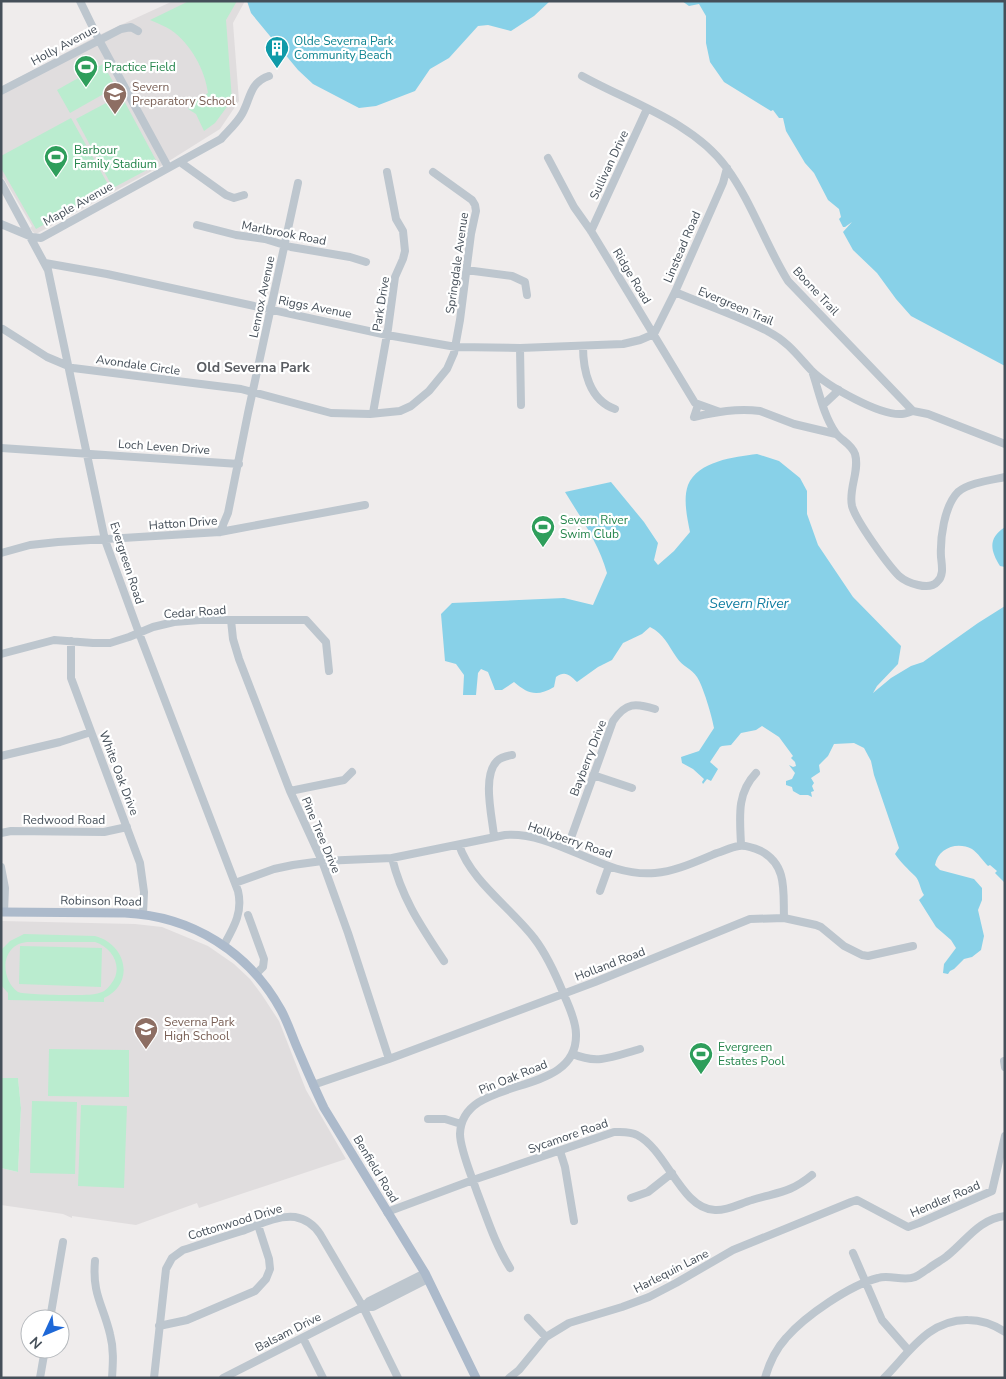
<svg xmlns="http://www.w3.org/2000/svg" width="1006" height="1379" font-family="'Nunito Sans',sans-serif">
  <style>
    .education { fill: #e0ddde }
    .green { fill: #baeccf; fill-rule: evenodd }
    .water { fill: #88d1e8 }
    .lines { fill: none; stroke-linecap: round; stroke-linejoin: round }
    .minor { stroke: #bdc6ce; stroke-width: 8 }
    .major { stroke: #acbacb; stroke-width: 9 }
    .labels { text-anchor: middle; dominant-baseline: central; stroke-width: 4.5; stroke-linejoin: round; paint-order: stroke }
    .culture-label { font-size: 12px; fill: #0d838f; stroke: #fff; text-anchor: start }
    .street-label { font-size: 12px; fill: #454f59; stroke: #fff }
    .leisure-label { font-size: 12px; fill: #27864d; stroke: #fff; text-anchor: start }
    .education-label { font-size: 12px; fill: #785e54; stroke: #fff; text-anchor: start }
    .neighbourhood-label { font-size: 14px; font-weight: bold; fill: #595c61; stroke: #fff }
    .water-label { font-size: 14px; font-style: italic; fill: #107da1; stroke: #fff }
  </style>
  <rect width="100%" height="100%" fill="#efecec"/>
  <!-- education -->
  <path class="education" d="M173,1h72l-12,22 6,78 -19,28 -59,37 -125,68 -3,-2 -3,-4 2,-2 -31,-52v-87l98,-52z
    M1,921l134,3 27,3 46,19 26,18 16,15 12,16 17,26 27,69 40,69 -147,49 -2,-5 -61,22 -64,-9v2l-9,-4 -62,-9v-37l17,4 3,-64 -3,-30h-17z"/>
  <!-- green -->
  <path class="green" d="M189,1h48l-11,19 6,80 -17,23 -11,8 -8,-17 -8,-5 9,-9 11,-7c-3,-23 -17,-49 -37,-63 -6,-4 -14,-7 -21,-10z
    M103,64l13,23 -46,26 -13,-23z
    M121,95l37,69 -45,24 -37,-69z
    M71,118l39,70 -74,41 -35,-61v-12z
    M24,934l71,2c31,8 41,47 9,62v4l-96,-2v-7l-7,-8v-35l9,-9zM27,942h68c18,6 29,26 16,42 -4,6 -9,9 -16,10 -8,2 -71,1 -77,-2 -18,-13 -18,-47 9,-50z
    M20,946l82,2 -1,39 -82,-3z
    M49,1049l80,1v47l-81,-1z
    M1,1078h17l3,30 -3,64 -17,-4z
    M32,1101l45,1 -2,72 -45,-1z
    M81,1105l46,1 -3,82 -46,-2z"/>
  <!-- water -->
  <path class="water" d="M247,1h303l-16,15 -23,15 -23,-6 -10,1 -29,32 -19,11 -15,22 -39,15 -17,2 -46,-24 -15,-14 -47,-57z
    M682,1h323v365l-94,-50 -15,-17 -19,-26 -24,-23 -10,-18 9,-10 -7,5h-2l-4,-8 2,-2 -2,-8 -11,-9 -14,-27 -9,-10 -19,-32 -3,-13h-4l-6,-8 -2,1 -47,-29 -14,-20 -4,-19v-27l-7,-12 -10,2z
    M757,454l22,7 21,17 7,13v23l11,31 35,52 48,49 -3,18 -21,22 -4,7 18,-15 20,-12 12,-4 55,-39 27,-17v277l-10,-10 2,-2 -7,-6 -2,1c-5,-5 -10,-13 -16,-17 -15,-8 -34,-1 -37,16l5,5 34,9 8,9v12l-4,10 6,26 -3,14 -9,7 -8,2 -10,10 -4,2 -2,3 -5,-1 1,-9 12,-16 -5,-8 -15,-13 -17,-27 5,-5c-4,-6 -4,-14 -9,-19 -7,-7 -14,-13 -20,-22l4,-6 -25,-73 -3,-14 -7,-13 -10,-5 -20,1 -6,12 -9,9 1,7 -9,6 3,5 -2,3 2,5 -3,1 1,5 -4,-2h-8l-7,-4 -1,-4 -6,-2v-4l6,-2 3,-6 -6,-8 4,2 3,-1 -1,-4 -4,-4 2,-2 -14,-19 -17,-11 -6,4 -15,3 -10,12 -9,1 -2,1 -10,15 8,7 -7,12 -4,-2 -4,5 -1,-2 2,-3 -11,-10 -11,-6 -1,-6 18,-6 15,-23c-2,-12 -11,-42 -17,-51 -5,-8 -15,-11 -20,-19 -9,-13 -13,-24 -27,-31l-8,7 -19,9 -11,17 -14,7 -21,15c-7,-7 -12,-12 -21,-5l-2,10c-17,10 -26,7 -40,-5l-12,8h-7l-7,-18 -7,-3 -3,4 -2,22h-13l1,-20 -8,-11 -11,-3 -4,-47 11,-11 112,-5 29,7 14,-32c-8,-29 -26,-55 -42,-81l46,-10 33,40 14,21 -4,17 4,5 16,-14 16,-19c-3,-15 -7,-33 -2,-47 10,-24 46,-28 69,-31z
    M1005,527v40l-5,-1c-10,-16 -12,-28 5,-39z"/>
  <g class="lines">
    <!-- minor -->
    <path class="minor" d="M80,1l19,39 69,127
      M582,76c47,26 111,46 144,91 26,35 39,77 62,114l125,130 15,3 77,30
      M1,91l120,-62 10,-2 7,4
      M548,158l26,49 17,24 104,172 25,9
      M180,162l46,33 8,3 10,-3
      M1,183l47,87 57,270 34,93 99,258c5,21 -4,36 -14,54
      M1,224l31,13 9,1 180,-99c7,-8 16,-16 21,-25 9,-16 7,-31 27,-38
      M197,225l39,10 29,4 26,8 59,10 16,5
      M591,231l56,-122
      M45,263l62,11 280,61 69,12 64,1 103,-4 17,-4 14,-6 21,-42 48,-109 4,-15
      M466,270l46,6 13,6 2,13
      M675,292c30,13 65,24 94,40 18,9 29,24 42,38 16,16 69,46 91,44 4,0 8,-2 11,-3
      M3,329l44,28 26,11 168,21 90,24 39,1 30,-3 11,-5 18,-15 18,-22 7,-16 6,-33 11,-86 5,-23 -1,-6 -3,-5 -39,-28
      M583,346c0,24 6,54 32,63
      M520,348l1,57
      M812,371c7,20 11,43 23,61 5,8 16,11 20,22 5,17 -7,35 -3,52 4,15 36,59 47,70 8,7 30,15 38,6 7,-6 5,-16 4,-25 -1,-18 3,-51 17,-65 10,-9 33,-12 47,-15
      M698,405l-4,12c22,-5 43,-9 66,-6l34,13 42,10
      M823,405l16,-15
      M373,413l15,-84 7,-52 8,-18 2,-8 -2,-20 -7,-12 -9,-47
      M1,448l238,16
      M220,532l8,-19 20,-100 50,-230
      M1,553l29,-8 28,-3 162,-10 145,-27
      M231,620l2,19 6,20 51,132 32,70 26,72 41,126
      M71,641v37l69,185 4,29 -1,22
      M1,654l53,-14 39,3h17l19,-6 24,-10 21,-5 26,-2h106l20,22 3,29
      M1,756l59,-14 31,-10
      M593,775l39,13
      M290,791l54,-11 8,-8
      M1,833l10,-2 93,1 23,-5
      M494,836c-2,-20 -12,-60 3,-75 4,-4 10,-5 15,-6
      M459,845c12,36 52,63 75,93 13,17 22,37 30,57 5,11 12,27 12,39 2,66 -114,39 -116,100 0,15 12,43 17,58 10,26 18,52 33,76
      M741,845c-1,-27 -5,-51 15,-72
      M567,849l46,-128c13,-19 23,-18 42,-12
      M392,858c10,41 29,68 52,103
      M1,867l4,21 -1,24
      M235,883l39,-14 19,-4 29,-4 70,-3 113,-23c52,-4 97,43 150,38 22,-2 42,-12 62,-20 7,-2 14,-6 22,-7 6,-1 15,2 22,5 27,14 22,42 23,67
      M600,891l9,-25
      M248,915l16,44 -1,8 -7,7
      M573,1054c25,11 42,2 67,-5
      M1004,1061l1,6
      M313,1085l76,-26 206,-77 155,-63 34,-1 32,7 5,2 23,19 18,9 6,1 45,-10
      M428,1119h17l16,5
      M560,1151l5,16 9,54
      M631,1198l17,-6 24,-19
      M387,1212l86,-32 141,-48c7,0 16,-1 23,3 30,15 44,74 78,75 12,1 26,-7 37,-10 26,-8 38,-7 60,-25
      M853,1253l29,67 27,31
      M95,1261c-3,33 8,44 15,73 4,15 3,29 2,44
      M363,1307h10l55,-28
      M528,1318l18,19
      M50,1319l13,-77
      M159,1326l28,-6 68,-29 11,-12 4,-10 -1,-10 -11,-34
      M303,1338l20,40
      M40,1378l5,-29
      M154,1378l12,-109 6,-11 11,-8c19,-6 39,-13 59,-19 16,-6 35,-16 53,-14 11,2 19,8 25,17l43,73 35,71
      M223,1378l140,-71 6,-6 56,-28
      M509,1378l10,-8 27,-33 23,-14 53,-16 27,-10 27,-14 57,-33 118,-48 6,-2 51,27 11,-4 73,-32 13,-55
      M765,1378c4,-14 11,-29 21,-40 19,-22 64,-53 92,-60 12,-4 25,4 37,-1 5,-2 9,-6 13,-8 6,-5 13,-8 19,-13 19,-15 32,-37 58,-40
      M884,1378c25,-25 45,-59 84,-58 14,0 25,4 37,12"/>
    <!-- major -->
    <path class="major" d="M1,912l124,1c67,3 124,39 156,97 6,11 10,23 15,35 9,21 18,42 28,63l101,165 51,105"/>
  </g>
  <!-- icons -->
  <defs>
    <g id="building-pin" transform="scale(1.25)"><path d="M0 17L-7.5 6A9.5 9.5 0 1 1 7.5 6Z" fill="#0f9aa8" stroke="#fff"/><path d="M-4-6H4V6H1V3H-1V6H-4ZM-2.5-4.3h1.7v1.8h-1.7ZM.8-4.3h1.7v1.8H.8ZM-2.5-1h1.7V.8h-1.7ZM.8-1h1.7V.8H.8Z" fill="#fff"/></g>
    <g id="stadium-pin" transform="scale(1.25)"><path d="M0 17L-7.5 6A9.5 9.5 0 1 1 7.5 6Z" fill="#2e9e5b" stroke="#fff"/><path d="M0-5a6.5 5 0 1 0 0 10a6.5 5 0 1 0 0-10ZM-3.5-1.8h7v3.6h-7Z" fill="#fff"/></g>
    <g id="school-pin" transform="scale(1.25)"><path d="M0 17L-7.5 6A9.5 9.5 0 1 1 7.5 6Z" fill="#8d6e63" stroke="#fff"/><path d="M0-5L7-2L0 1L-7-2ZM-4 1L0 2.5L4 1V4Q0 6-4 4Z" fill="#fff"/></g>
  </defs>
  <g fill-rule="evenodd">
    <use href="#building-pin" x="277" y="48"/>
    <use href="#stadium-pin" x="86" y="67"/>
    <use href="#school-pin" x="115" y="94"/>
    <use href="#stadium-pin" x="56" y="157"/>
    <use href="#stadium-pin" x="543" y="527"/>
    <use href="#school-pin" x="146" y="1029"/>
    <use href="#stadium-pin" x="701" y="1054"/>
  </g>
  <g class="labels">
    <!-- culture labels -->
    <g class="culture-label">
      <text x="294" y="41">Olde Severna Park<tspan x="294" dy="14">Community Beach</tspan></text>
    </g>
    <!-- street labels -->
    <g class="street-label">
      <text transform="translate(64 45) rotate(-28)">Holly Avenue</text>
      <text transform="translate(609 165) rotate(-65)">Sullivan Drive</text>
      <text transform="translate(78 204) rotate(-29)">Maple Avenue</text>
      <text transform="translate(284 233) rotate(11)">Marlbrook Road</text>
      <text transform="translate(682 247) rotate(-67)">Linstead Road</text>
      <text transform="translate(457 263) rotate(-82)">Springdale Avenue</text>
      <text transform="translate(632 276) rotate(59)">Ridge Road</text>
      <text transform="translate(816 291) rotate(47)">Boone Trail</text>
      <text transform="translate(262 297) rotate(-78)">Lennox Avenue</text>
      <text transform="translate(381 304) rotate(-81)">Park Drive</text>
      <text transform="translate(736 306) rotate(23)">Evergreen Trail</text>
      <text transform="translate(315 307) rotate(11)">Riggs Avenue</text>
      <text transform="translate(138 365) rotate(8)">Avondale Circle</text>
      <text transform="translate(164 447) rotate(4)">Loch Leven Drive</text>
      <text transform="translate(183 523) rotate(-4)">Hatton Drive</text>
      <text transform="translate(127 563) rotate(72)">Evergreen Road</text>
      <text transform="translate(195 612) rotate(-4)">Cedar Road</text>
      <text transform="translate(588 758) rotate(-69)">Bayberry Drive</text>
      <text transform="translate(119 773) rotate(69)">White Oak Drive</text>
      <text x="64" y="820">Redwood Road</text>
      <text transform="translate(321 835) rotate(67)">Pine Tree Drive</text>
      <text transform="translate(570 840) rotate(19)">Hollyberry Road</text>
      <text transform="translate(101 901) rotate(1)">Robinson Road</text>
      <text transform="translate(610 964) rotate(-21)">Holland Road</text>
      <text transform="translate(513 1077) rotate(-22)">Pin Oak Road</text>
      <text transform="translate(568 1136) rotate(-19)">Sycamore Road</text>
      <text transform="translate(376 1169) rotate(59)">Benfield Road</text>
      <text transform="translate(945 1199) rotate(-23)">Hendler Road</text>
      <text transform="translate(235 1222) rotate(-17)">Cottonwood Drive</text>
      <text transform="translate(671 1271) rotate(-27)">Harlequin Lane</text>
      <text transform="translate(288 1332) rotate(-27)">Balsam Drive</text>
    </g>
    <!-- leisure labels -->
    <g class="leisure-label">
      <text x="104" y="67">Practice Field</text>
      <text x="74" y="150">Barbour<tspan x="74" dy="14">Family Stadium</tspan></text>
      <text x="560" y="520">Severn River<tspan x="560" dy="14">Swim Club</tspan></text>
      <text x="718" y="1047">Evergreen<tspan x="718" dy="14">Estates Pool</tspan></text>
    </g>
    <!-- education labels -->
    <g class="education-label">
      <text x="132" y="87">Severn<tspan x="132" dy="14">Preparatory School</tspan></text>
      <text x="164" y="1022">Severna Park<tspan x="164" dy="14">High School</tspan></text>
    </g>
    <!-- neighbourhood labels -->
    <g class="neighbourhood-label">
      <text x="253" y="367">Old Severna Park</text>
    </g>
    <!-- water labels -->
    <g class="water-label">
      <text x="749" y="603">Severn River</text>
    </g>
  </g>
  <!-- border -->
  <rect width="1006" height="1379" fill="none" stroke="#454f59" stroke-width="5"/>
  <!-- north arrow -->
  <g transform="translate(45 1334) rotate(226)"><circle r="24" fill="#ffffff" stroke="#b5b9bd"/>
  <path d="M0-4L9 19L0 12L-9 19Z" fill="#1e68d7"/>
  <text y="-8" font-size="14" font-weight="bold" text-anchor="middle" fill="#454f59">N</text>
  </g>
</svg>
